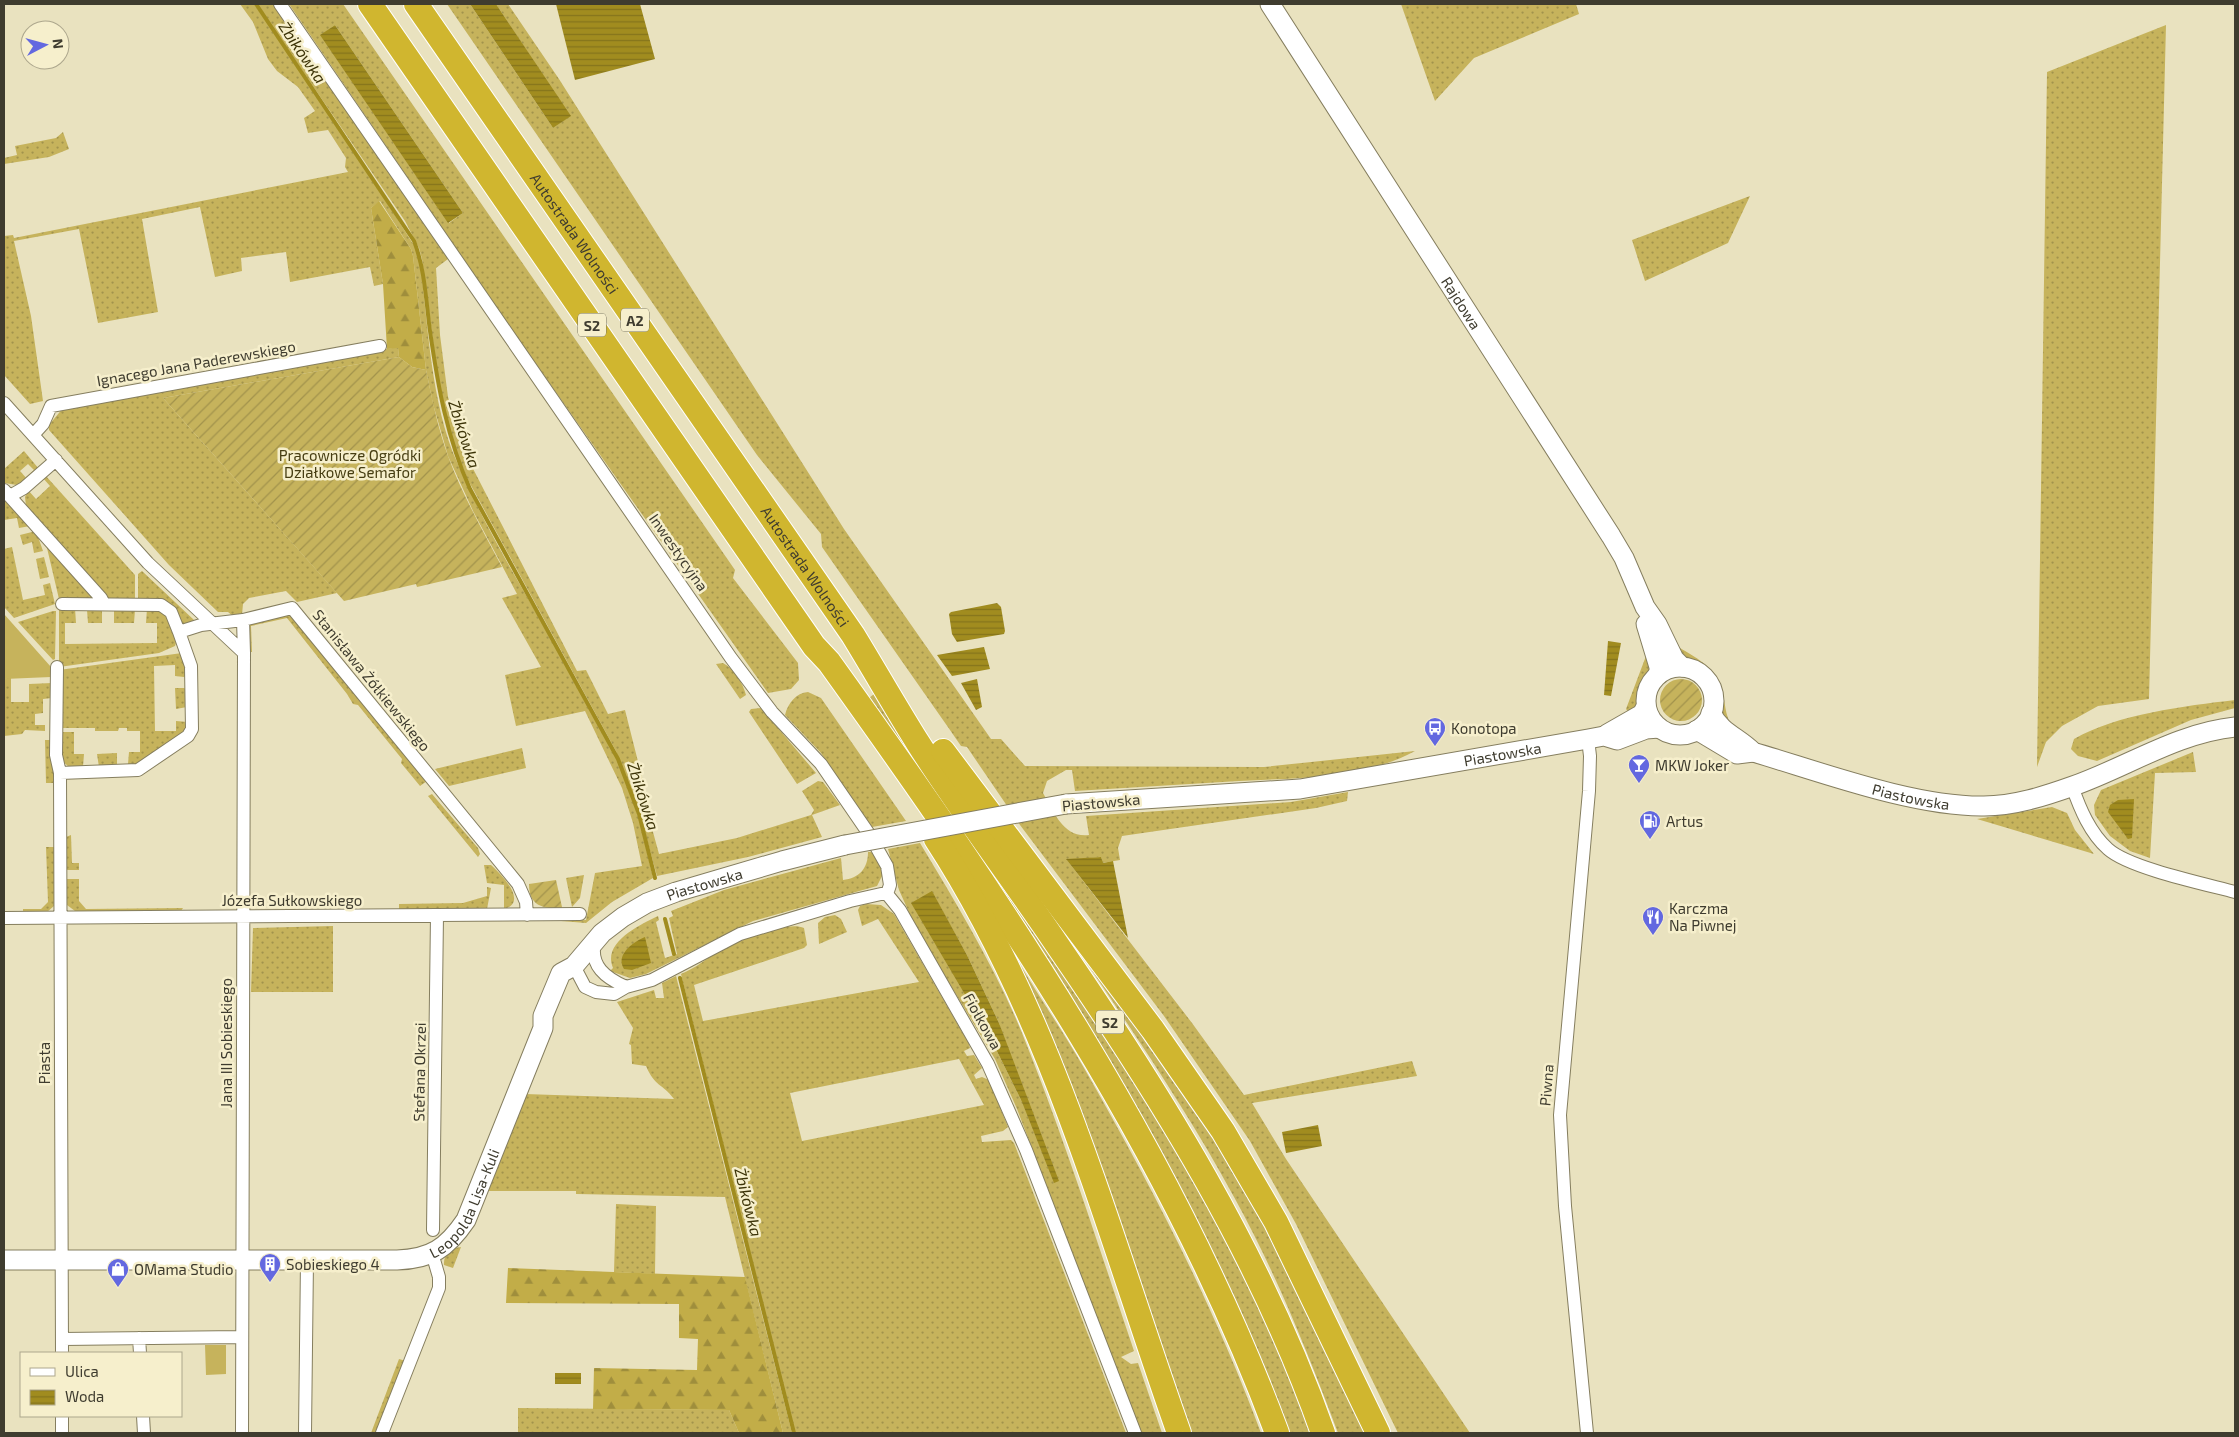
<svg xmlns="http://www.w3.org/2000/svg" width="2239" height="1437" font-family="'Exo 2',sans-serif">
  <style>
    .grass { fill: url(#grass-dots); fill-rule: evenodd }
    .forest { fill: url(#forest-firs) }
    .park { fill: #c6b35c }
    .garden { fill: url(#garden-furrows) }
    .water { fill: url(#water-rules) }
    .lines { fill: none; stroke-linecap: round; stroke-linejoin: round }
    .stream { stroke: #a18c1f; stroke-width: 4 }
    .street-casing { stroke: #857e5f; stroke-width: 14 }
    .secondary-casing { stroke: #857e5f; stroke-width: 21 }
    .highway-casing { stroke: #fff; stroke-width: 26 }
    .street { stroke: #fff; stroke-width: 12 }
    .secondary { stroke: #fff; stroke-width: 19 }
    .highway { stroke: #d0b62f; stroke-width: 24 }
    .secondary-bridge-casing { stroke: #857e5f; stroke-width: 21; stroke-linecap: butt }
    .secondary-bridge { stroke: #fff; stroke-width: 19 }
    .labels { text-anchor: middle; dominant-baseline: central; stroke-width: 5; stroke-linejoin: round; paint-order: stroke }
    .shield { fill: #f6efcc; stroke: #76725e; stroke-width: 1 }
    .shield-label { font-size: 14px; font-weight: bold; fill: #3f3c2f }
    .street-label { font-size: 15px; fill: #3f3c2f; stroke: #f6efcc }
    .park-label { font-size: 15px; fill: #463d12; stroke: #f6efcc }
    .poi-label { font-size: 15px; fill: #3f3c2f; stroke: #f6efcc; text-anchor: start }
    .water-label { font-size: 16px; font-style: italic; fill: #3c3307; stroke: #f6efcc }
  </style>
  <defs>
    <pattern id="grass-dots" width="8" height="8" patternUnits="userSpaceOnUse" patternTransform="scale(1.25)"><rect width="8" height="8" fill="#c6b35c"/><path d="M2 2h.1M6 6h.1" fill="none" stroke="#a2934c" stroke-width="1.8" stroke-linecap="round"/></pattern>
    <pattern id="forest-firs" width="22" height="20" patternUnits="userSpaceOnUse" patternTransform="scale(1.25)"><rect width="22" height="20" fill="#c2ad48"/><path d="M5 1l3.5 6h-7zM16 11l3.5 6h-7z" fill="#9f8e3c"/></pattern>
    <pattern id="garden-furrows" width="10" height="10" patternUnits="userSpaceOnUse" patternTransform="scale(1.25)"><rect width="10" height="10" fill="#c6b35c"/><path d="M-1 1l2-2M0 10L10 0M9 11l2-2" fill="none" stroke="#a2934c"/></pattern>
    <pattern id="water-rules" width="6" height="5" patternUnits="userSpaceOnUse" patternTransform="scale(1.25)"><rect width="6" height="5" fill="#a18c1f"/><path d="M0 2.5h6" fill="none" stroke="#85741c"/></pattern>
  </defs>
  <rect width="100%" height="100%" fill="#e9e2bf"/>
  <!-- grass -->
  <path class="grass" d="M240,4h14l70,100 91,143 5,14c8,63 11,143 37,201 44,104 113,197 161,300 18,37 26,77 35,116l-41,24 -26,21 -25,-2 25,-1 9,-47 47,-7 -9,-43 -11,-35 -37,-77 -69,15 -11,-51 36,-8 -39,-69 15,-4 -44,-83 -25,-55 -15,-52 -7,-34 -13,-114 -2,-7 -31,-48 -9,7 12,76 -9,2 -4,-19 -80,15 -4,-30 -45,6 1,13 -27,6 -15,-70 -58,12 16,93 -60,11 -19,-94 -65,12 17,75 12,85 -13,3 -26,-29v-139l9,-1 1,3 334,-66 -3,-5 1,-9 -18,-28 -20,3 -4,-15 11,-7 -17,-24 -21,-16 -9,-12 -15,-37z
    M257,4h16l175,255 -12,9 4,67 8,62 18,58 111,216 9,-1 22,44 17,-4 25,99 -3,1 12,44 78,-16 74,-23 3,-5 -12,-19 16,-10 5,1 17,23 -28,10 10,22 -74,20 -91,19 -17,-62 -24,-63 -148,-271 -15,-36 -11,-37 -20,-148 -3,-11 -14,-27z
    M289,4h54l392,566 -2,8 65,85 1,17 -8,9 -23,4 -256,-363zM335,25l128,188 -14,10 -128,-188z
    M447,4h23l83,124 17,-12 -74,-112h12l51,75 285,450 147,210h10l24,27 239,1 151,-16c-51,28 -119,27 -176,30 -55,3 -109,7 -164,10l-3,-21h-6l-19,11 -4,12c11,19 20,45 46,42l-3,-19 205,-14 57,-10 -1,9 -31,7 -194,28 -4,12 2,12 -18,3 -1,-6 -34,3 125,163 52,72 168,-34 5,15 -165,27 34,56 184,274h-72l-102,-209 -46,-83 -86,-125 -144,-191 -53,-78 -6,-1 -11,-16 -128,-183 -1,-13 -64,-79z
    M1401,4h175l3,10 -105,44 -39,43z
    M2166,25l-17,674 -51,7 -36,20 -16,16 -9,25 10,-695z
    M63,132l6,17 -20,8 -45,7v-6l13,-3 -2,-9 41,-8z
    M1750,196l-22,47 -83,38 -13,-41z
    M398,347l1,10 -236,41 174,195 -40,9 -11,-11 -37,7 -6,6 -1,11 -8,2 -6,-5h-10l-49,-47 -120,-135v-5l14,-17z
    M24,451l15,18 -11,11 -2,-3 8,-7 -6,-6 -8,7 8,9 -11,5 -13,-2v-14z
    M45,475l90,100v25l-26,-1 -83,-93 -1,-9 3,-7 8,9 14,-13 -8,-9z
    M6,500l24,26 -11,2 -2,-10 -13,2v-18z
    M36,531l7,20 -9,2 -2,-11 -9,3 -3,-10z
    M12,547l11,53 22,-5 -2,-10 7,-2 5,21 -41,14 -10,-11v-58z
    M50,547l46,52h-37l-12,-51z
    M44,557l5,20 -9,2 -4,-20z
    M142,571l52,49 -1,2 -10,3c-8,-24 -23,-21 -45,-25v-26z
    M75,608l1,15h-11v21l92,-1v-20h-11l1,-15c24,4 23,14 29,35l-1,3 -16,7 -100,14v-58z
    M114,608l21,2 -1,13h-20z
    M102,609v14h-14l-1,-13z
    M53,611h3l-1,48 -2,1 -35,-38z
    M288,615l6,3 133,163 -7,5 -19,-23 1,-4 -44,-54 -5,-1 -6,-10 -60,-76 -36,8 1,26h-3v-29z
    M1675,645c18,11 42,22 47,45 4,15 2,22 10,37l-10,-12 -1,-25 -8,-15 -10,-9 -19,-9z
    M182,653l5,21 -3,3 -9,-1v-11l-21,1 1,65h21v-10l12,1 -3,10 -48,33 -9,-1 1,-12h11v-21h-13v-3h-8l-1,3h-23v-3h-37l1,-58z
    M1646,656l4,10 -1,6 -13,34 -6,8 -4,-5z
    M723,663c11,6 20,20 23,32l-6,4 -24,-35z
    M11,677v25h18v-18l23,-1v15l-9,1v14l-8,1v11h10v6l-20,-1 -3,4 -18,2v-57z
    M175,688h9l3,2v17l-11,2z
    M808,692l13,6 85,123 -34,6 -51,-74 -36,-38c3,-12 11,-22 23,-23z
    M874,694l182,263 96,147 92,164 70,165h-29l-54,-134 -362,-601z
    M2235,700v8l-44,12 -94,41 -19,-5 -7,-7 3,-10c43,-25 111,-33 161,-39z
    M761,708l55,65 -19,11 -48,-72 2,-3z
    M58,732h16v22h10l-1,13h-14l-9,-8z
    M45,740h8v43h-7z
    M522,748l4,20 -77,18 -14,-17z
    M2193,752l3,20 -41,1 -5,85 -20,-7 -20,-15 -15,-21 -1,-10 7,-15z
    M117,753v12l-18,2 -2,-13z
    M432,794l46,54 2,6 -2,3 -50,-61z
    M2052,807l15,6 8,17 19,24 -117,-35z
    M71,835l1,28h7v7h-12l-1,-33z
    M920,843c36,60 76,126 102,190 42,104 76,212 112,318l-13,6 10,7 7,-1 24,70h-21l-124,-324 -22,-50 -79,-131 -17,-38 -11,-41zM932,892l35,63 32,68 23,79 -32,-65z
    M46,847h9l-1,59 -7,6h-24v-3h18l7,-7z
    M868,852h3l10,12 2,10 -6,12 -124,35 -107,53 -16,4 -20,-7 3,-3c-11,-26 27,-43 45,-52l1,4 -3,2 9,36 12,-4 -8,-36 4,-2 -2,-5 53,-21 117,-32 2,22c16,-2 25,-11 25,-28z
    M484,865h7c10,9 38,37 13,44v-24l-17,-2z
    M584,875l-4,23 -8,9 -6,-29z
    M66,879h13v22l7,8 97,-1 -2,3h-106l-8,-6z
    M487,887l4,1 -4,21 -88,1v-6l64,-1 24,-7z
    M866,904l15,1 13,9 75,130 1,4 -6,3 3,5 7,-1 8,13 -8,7 2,4 6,-2 7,3 19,47 -5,4 -22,5 1,6 29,-2 3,3 112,290h-331l-114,-459c15,-6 26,-16 40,-24 17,-9 66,-30 83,-22l3,17 -3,3 -110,37 9,36 216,-39 -41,-63 -16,7 -4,-16 2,-4zM959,1059l25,46 -182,36 -12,-48z
    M835,915l6,4 6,13 -28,12 -1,-21 7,-6z
    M333,926v66h-82l2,-64z
    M1009,945c23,42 51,81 75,123 67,117 130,238 177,365h-74l-180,-487z
    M1078,945l99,133 75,120 118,235h-32c-30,-80 -62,-160 -104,-236 -47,-87 -103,-168 -158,-250z
    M676,976l116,457h-9l-58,-236 -149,-3v-3h-88l37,-97 149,5c-12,-16 -19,-12 -28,-33l-14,-2 -1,-19 -2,-1 4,-16 -16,-26 37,-12 2,8h8l-2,-15z
    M616,1204l40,2 -1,68 -41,-2z
    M461,1247l-8,21 -9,-3c-1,-11 8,-17 17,-18z
    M399,1359l7,2 -29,72h-6z
    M518,1408l211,2 10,23h-221z"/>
  <!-- forest -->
  <path class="forest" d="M379,201l32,48 2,7 13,114 -14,-3 -13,-10 -1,-9 -11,1 -4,-65 -12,-76z
    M508,1268l237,9 38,156h-44l-10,-23 -136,-1 1,-41 103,2 1,-31 -19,-1v-34l-173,-1z"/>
  <!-- park -->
  <path class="park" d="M4,614l47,53v10l-47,2z
    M205,1345h21v29l-20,1z"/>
  <!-- garden -->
  <path class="garden" d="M399,357l13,10 14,3c6,29 12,58 22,86 14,38 35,75 54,111l-85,20 -1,-3 -72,17 -181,-203z
    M1660 700a21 21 0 1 1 42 0a21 21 0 1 1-42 0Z
    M556,880l6,27 -1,2c-19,-1 -32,-3 -32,-25z"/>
  <!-- water -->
  <path class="water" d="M470,4h26l75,112 -18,12z
    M556,4h84l15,55 -80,21z
    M335,25l128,188 -15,10 -128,-188z
    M997,603l4,4 4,24 -1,3 -47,8 -5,-8 -3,-20 2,-2z
    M1608,641l13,2 -10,53 -7,-1z
    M984,647l6,22 -38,7 -15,-21z
    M977,679l5,28 -6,3 -15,-27z
    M2134,799l-2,39 -4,1 -20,-27 2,-7 8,-5z
    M1101,857l2,6 10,-2 15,77 -62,-79z
    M932,891l35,64 32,68 60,158 -5,2 -32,-81 -32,-65 -79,-134z
    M645,937l6,26 -19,7 -8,-1c-9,-14 9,-27 21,-32z
    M1318,1125l4,21 -36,7 -4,-21z
    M555,1373h26v11h-26z"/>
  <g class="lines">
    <!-- stream -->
    <path class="stream" d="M256,4l158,237c11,28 12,61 16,90 8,56 17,107 40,158l148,270 21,55 16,64
      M665,919l9,35
      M680,978l114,455"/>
    <!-- street casing -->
    <g class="street-casing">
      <path id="street" d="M280,4l451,654 41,54 49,52 48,70 18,32 3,19 -3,9
        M4,403l144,160 96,90 -2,780
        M33,435l10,-11 8,-18 329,-60
        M4,490l97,108 3,6
        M10,496l14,-8 32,-28
        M62,604l99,1 10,7 8,20 22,-7 42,-5 49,-12 226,276 8,18 1,13
        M243,620l1,33
        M57,667l-1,88 4,18 2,580
        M60,773l78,-3 50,-34 4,-7 -1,-63 -12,-34
        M2072,786c8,23 18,47 36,63 21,19 97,35 127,43
        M4,918l576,-4
        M595,941c-6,25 11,37 31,46
        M574,966l11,21 11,5 18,2 12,-7 26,-7 88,-46 110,-33 31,-7h6l13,16 88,154 38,86 109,283
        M433,1230l4,-315
        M139,1338l1,15
        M62,1339l179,-2
        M62,1416v17
        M143,1416l1,17
        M305,1433l2,-173
        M382,1433l57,-145v-11l-7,-24
        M1587,1433l-22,-227 -5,-91 29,-324 1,-35 -2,-17"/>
    </g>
    <!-- secondary casing -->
    <g class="secondary-casing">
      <g id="secondary">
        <path id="s1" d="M1270,4l341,532 13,22 21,49 12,17 17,35 8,8"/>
        <path d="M1646,624l13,43v7"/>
        <circle cx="1680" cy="701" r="34"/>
        <path id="s2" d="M1711,713c10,20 27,24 42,39 68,20 161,55 231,54 30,0 61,-10 89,-20 54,-19 104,-53 162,-59"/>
        <path d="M1697,730l40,24 16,-2"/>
        <path d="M1607,734l35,-20 4,-7"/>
        <path id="s3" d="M1066,804l234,-15 288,-50 16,-3 13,4 29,-11 13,-1"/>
        <path id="s4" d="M4,1260h393c34,-1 50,-12 69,-40l77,-192v-12l18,-43 13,-7 28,-33 21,-16 24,-14 29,-11 106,-31 63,-16"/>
      </g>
    </g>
    <!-- highway casing -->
    <g class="highway-casing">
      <g id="highway">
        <path d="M370,4l444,642 15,16c173,241 344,490 448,771"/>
        <path id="s5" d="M416,4l437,631c22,36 43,73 65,108 43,68 93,133 138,200 106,154 205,313 267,490"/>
        <path d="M943,751l210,279 70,101 53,91 102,211"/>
        <path d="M936,839c117,180 172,394 243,594"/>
      </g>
    </g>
    <!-- street -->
    <use href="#street" class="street"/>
    <!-- secondary -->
    <use href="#secondary" class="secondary"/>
    <!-- highway -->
    <use href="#highway" class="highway"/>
    <!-- secondary-bridge casing -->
    <g class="secondary-bridge-casing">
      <path id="secondary-bridge" d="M845,845l221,-41"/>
    </g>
    <!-- secondary-bridge -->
    <use href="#secondary-bridge" class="secondary-bridge"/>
  </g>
  <!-- icons -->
  <defs>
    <g id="bus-pin" transform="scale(1.125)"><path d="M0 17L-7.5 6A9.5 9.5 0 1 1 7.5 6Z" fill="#6368e0" stroke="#f6efcc"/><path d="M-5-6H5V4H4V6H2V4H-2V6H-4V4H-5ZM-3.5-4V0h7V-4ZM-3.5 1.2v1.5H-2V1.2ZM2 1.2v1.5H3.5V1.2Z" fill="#fff"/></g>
    <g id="bar-pin" transform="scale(1.125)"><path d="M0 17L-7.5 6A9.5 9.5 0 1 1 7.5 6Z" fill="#6368e0" stroke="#f6efcc"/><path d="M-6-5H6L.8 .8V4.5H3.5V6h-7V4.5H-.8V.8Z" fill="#fff"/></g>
    <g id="fuel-pin" transform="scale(1.125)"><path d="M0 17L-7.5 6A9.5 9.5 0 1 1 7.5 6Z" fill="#6368e0" stroke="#f6efcc"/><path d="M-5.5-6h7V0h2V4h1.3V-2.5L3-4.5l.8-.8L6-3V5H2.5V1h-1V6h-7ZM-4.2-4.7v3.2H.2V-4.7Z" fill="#fff"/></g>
    <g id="restaurant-pin" transform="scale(1.125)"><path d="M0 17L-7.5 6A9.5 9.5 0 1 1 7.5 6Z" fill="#6368e0" stroke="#f6efcc"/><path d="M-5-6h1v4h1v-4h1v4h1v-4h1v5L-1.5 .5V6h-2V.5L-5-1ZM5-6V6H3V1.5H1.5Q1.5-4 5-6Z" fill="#fff"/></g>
    <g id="building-pin" transform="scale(1.125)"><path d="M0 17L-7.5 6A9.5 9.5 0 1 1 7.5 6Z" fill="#6368e0" stroke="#f6efcc"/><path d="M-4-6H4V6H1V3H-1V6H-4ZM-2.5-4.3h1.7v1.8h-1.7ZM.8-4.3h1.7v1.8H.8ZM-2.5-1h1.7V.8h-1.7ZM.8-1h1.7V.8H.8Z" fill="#fff"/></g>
    <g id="shop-pin" transform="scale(1.125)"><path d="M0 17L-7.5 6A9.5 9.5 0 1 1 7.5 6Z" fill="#6368e0" stroke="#f6efcc"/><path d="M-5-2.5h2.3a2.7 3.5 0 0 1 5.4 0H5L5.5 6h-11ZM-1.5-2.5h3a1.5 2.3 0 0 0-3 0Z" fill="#fff"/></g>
  </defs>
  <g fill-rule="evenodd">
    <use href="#bus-pin" x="1435" y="728"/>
    <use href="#bar-pin" x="1639" y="765"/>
    <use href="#fuel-pin" x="1650" y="821"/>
    <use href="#restaurant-pin" x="1653" y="917"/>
    <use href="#building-pin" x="270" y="1264"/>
    <use href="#shop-pin" x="118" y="1269"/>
  </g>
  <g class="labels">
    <!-- shield labels -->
    <g class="shield">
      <rect x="621" y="308.5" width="28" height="23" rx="4"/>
      <rect x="578" y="313.5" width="28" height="23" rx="4"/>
      <rect x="1096" y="1010.5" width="28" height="23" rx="4"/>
    </g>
    <g class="shield-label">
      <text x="635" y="320">A2</text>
      <text x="592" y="325">S2</text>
      <text x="1110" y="1022">S2</text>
    </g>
    <!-- street labels -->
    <g class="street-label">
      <text stroke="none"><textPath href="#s5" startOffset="279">Autostrada Wolności</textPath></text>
      <text stroke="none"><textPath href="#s1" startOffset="355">Rajdowa</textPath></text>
      <text transform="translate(196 363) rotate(-10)">Ignacego Jana Paderewskiego</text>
      <text transform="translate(679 552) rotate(55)">Inwestycyjna</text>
      <text stroke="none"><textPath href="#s5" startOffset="684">Autostrada Wolności</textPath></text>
      <text transform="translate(372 680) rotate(51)">Stanisława Żółkiewskiego</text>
      <text stroke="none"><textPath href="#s3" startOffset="440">Piastowska</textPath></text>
      <text stroke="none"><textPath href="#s2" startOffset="222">Piastowska</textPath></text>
      <text transform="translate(1101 802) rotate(-5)">Piastowska</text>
      <text stroke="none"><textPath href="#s4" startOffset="915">Piastowska</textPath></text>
      <text x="292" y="900">Józefa Sułkowskiego</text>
      <text transform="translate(983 1021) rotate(61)">Fiołkowa</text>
      <text transform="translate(226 1043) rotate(-90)">Jana III Sobieskiego</text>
      <text transform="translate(44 1063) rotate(-90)">Piasta</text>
      <text transform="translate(419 1072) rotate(-89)">Stefana Okrzei</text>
      <text transform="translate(1546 1085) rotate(-85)">Piwna</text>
      <text stroke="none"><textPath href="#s4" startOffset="490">Leopolda Lisa-Kuli</textPath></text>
    </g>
    <!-- park labels -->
    <g class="park-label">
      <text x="350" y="455">Pracownicze Ogródki<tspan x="350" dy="17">Działkowe Semafor</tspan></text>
    </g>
    <!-- poi labels -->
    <g class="poi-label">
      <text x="1451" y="728">Konotopa</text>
      <text x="1655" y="765">MKW Joker</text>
      <text x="1666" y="821">Artus</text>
      <text x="1669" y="908">Karczma<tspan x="1669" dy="17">Na Piwnej</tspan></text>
      <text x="286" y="1264">Sobieskiego 4</text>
      <text x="134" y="1269">OMama Studio</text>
    </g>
    <!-- water labels -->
    <g class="water-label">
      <text transform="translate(303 52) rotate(56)">Żbikówka</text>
      <text transform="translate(465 434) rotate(72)">Żbikówka</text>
      <text transform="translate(644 796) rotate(72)">Żbikówka</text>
      <text transform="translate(749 1202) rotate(76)">Żbikówka</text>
    </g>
  </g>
  <!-- border -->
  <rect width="2239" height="1437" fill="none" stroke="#3f3c2f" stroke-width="10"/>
  <!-- legend -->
  <rect x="20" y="1352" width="162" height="65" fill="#f6efcc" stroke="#ada78d"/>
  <rect x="30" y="1368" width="25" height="8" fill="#ffffff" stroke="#ada78d"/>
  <text x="65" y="1377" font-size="15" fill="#3f3c2f">Ulica</text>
  <rect x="30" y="1390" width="25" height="15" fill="url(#water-rules)" stroke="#ada78d"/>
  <text x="65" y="1402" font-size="15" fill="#3f3c2f">Woda</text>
  <!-- north arrow -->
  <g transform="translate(45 45) rotate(84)"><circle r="24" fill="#f6efcc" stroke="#ada78d"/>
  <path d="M0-4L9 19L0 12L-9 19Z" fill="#6368e0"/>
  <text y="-8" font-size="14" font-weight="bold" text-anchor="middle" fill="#3f3c2f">N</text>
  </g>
</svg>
